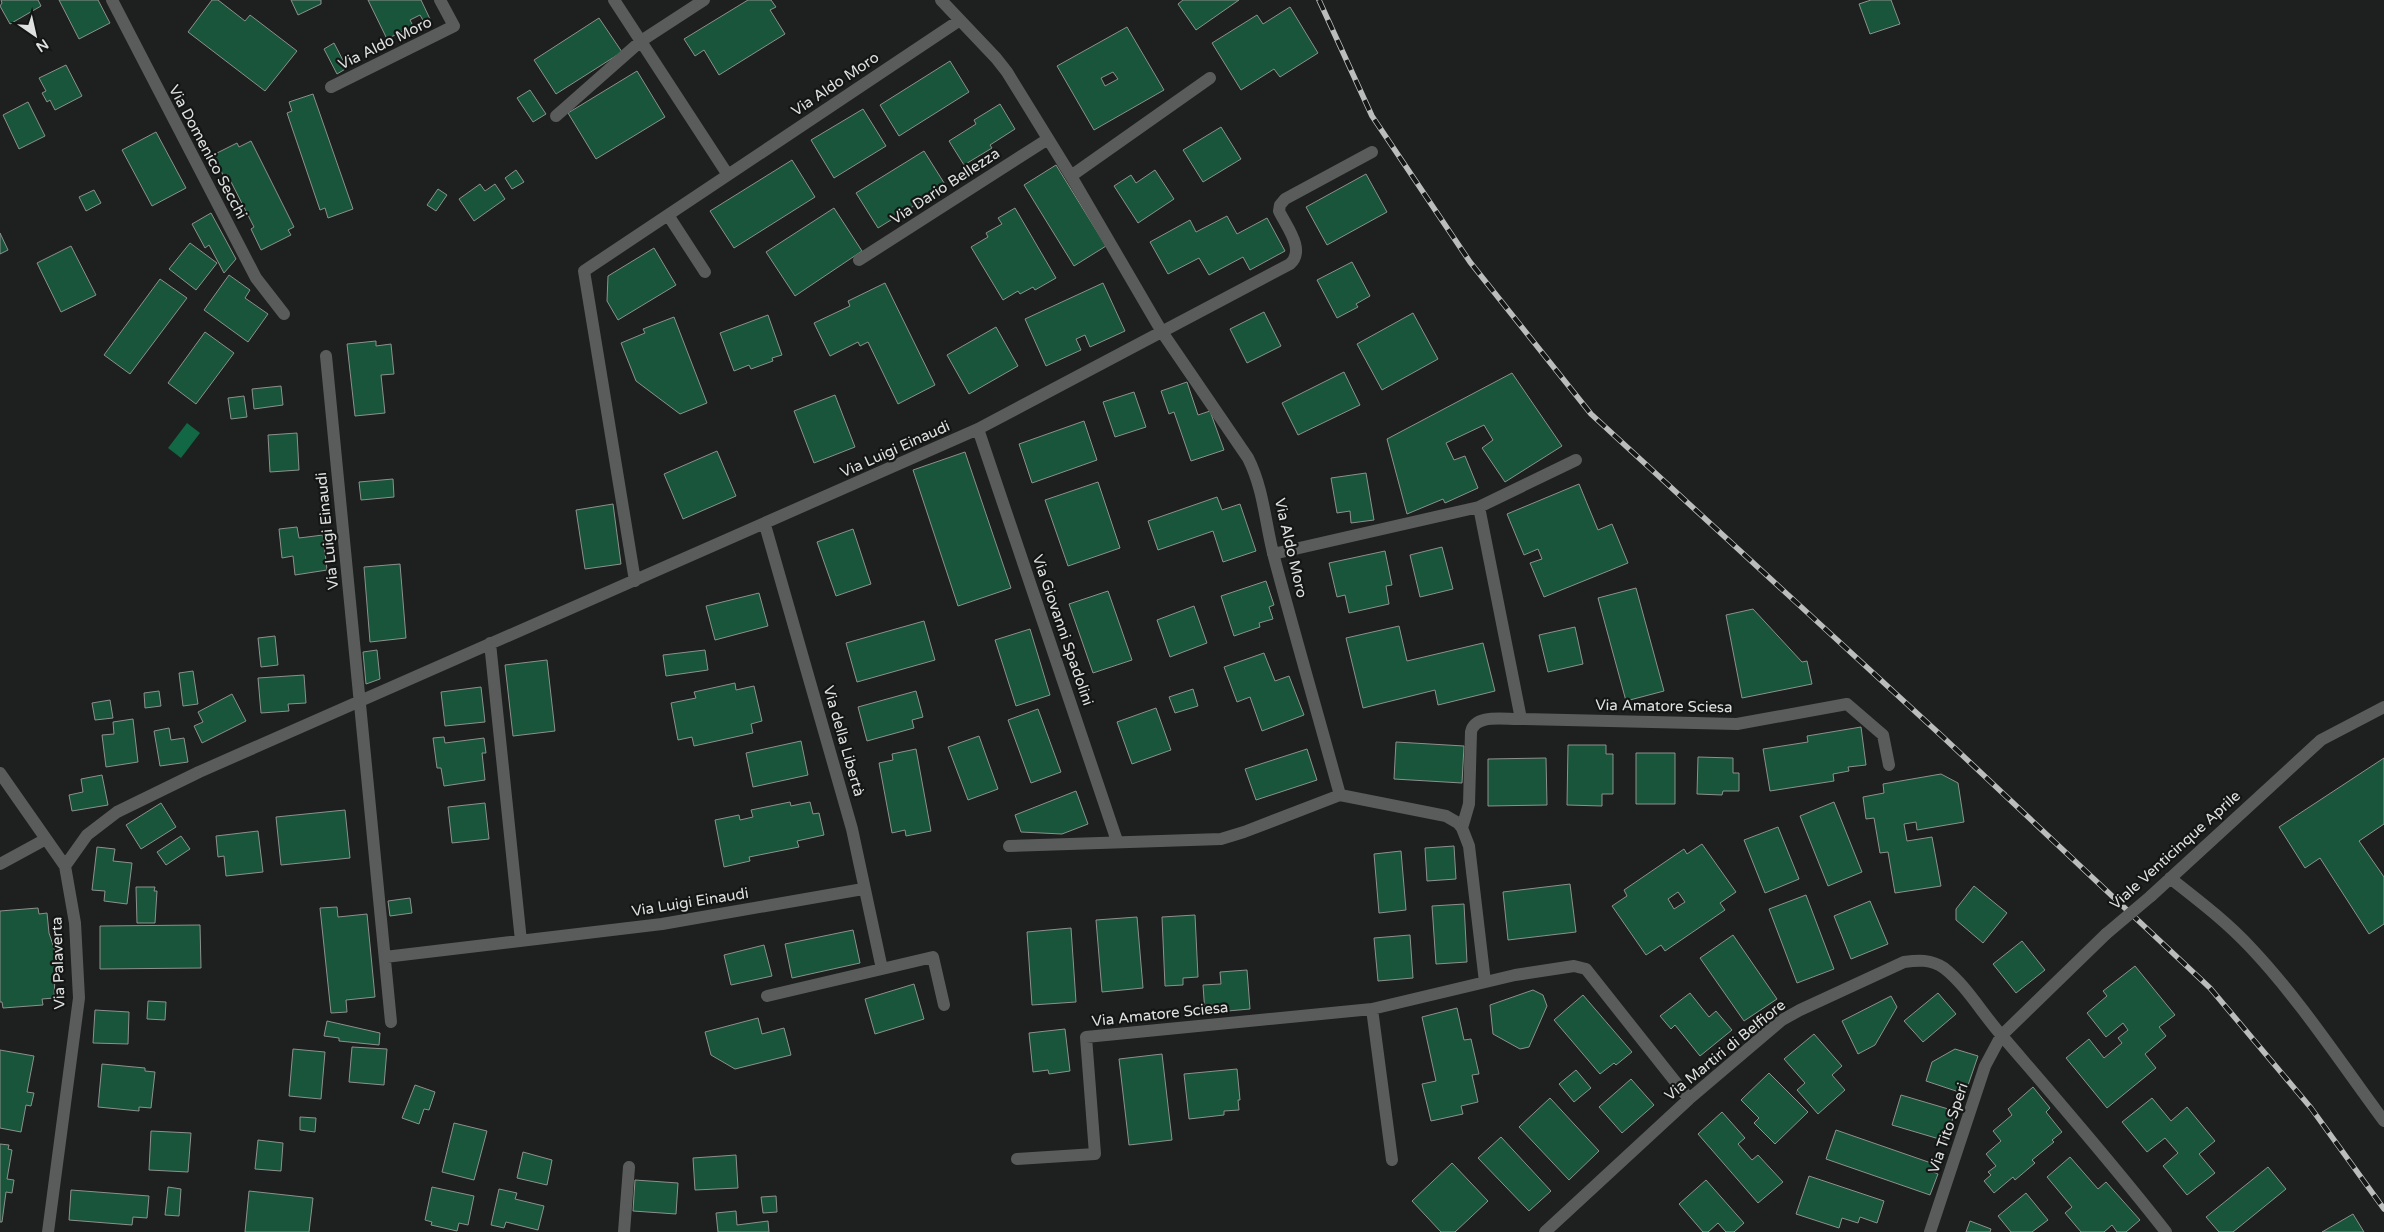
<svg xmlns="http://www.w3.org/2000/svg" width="2384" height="1232" font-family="'Varela Round',sans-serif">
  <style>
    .water { fill: #126744 }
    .building { fill: #19553a; stroke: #8d908e; fill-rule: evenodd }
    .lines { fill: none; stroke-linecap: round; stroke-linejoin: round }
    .minor { stroke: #5a5c5b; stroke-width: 12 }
    .rail-casing { stroke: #babdbb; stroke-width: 5.5 }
    .rail { stroke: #141615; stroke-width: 4; stroke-dasharray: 11; stroke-linecap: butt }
    .minor-bridge { stroke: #5a5c5b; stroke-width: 12 }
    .labels { text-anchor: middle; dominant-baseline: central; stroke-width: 4.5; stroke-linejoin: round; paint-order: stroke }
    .street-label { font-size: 15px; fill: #e0e2e1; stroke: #141615 }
  </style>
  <rect width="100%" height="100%" fill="#1d201e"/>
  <!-- water -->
  <path class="water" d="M187,423l13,10 -19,25 -13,-10z"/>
  <!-- building -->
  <path class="building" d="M1,0h37l3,6 -31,18 -10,-18 2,-3z
    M59,0h39l12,23 -31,16z
    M212,0h6l27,21 5,-6 47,36 -32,40 -77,-59z
    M291,0h30v4l-23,11z
    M368,0h53l9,19 -6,3 -4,-7 -10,5 3,6 -26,13z
    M748,0h23l5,7 -6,3 15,24 -66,41 -15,-25 -9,6 -11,-17z
    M1183,0h56l-43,30 -18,-26z
    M1871,0h20l9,24 -30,10 -11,-30z
    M1290,7l28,46 -38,24 -6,-8 -33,21 -29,-47 45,-28 6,9z
    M599,18l23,34 -66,42 -22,-34z
    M1127,27l37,63 -70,40 -37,-64zM1113,72l5,7 -13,7 -4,-8z
    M334,43l13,25 -10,6 -13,-25z
    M950,61l19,31 -70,44 -19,-31z
    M66,65l16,31 -27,14 -5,-10 -3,2 -5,-9 4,-2 -7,-13z
    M637,71l28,46 -69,42 -28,-46z
    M530,90l16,24 -13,8 -16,-24z
    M313,94l40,115 -25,9 -3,-10 -5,2 -33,-97 5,-2 -3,-9z
    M28,102l17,34 -26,13 -16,-34z
    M1000,104l15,25 -25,16 2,3 -28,17 -15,-24 27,-17 -2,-4z
    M863,109l23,37 -52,32 -23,-38z
    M1221,127l20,32 -38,23 -20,-32z
    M156,132l30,56 -34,18 -30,-56z
    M251,141l43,86 -6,3 3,5 -30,15 -10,-21 3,-2 -27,-53 -3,3 -11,-22 24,-12 2,4z
    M924,151l22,35 -68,42 -22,-35z
    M792,160l23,37 -81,51 -24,-37z
    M1056,165l50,81 -32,20 -50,-81z
    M516,170l8,12 -12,7 -7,-11z
    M1155,170l19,29 -36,24 -24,-37 17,-11 5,8z
    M1366,174l21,38 -60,33 -21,-38z
    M480,184l5,7 10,-7 10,15 -31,22 -15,-22z
    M438,189l9,6 -11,16 -9,-6z
    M94,190l7,13 -15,8 -7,-14z
    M834,208l28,43 -67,45 -29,-44z
    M1015,208l41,70 -21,12 -2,-3 -13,7 -2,-3 -15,9 -32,-53 17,-10 -2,-4 16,-9 -4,-6z
    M211,213l25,46 -12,14 -15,-28 -4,3 -13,-24z
    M1227,216l10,18 30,-16 18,33 -35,19 -7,-13 -34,18 -10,-17 -31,16 -18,-32 40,-22 6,12z
    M0,233l8,17 -8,4z
    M190,243l27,20 -21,27 -27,-21z
    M71,246l25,49 -35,17 -24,-49z
    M654,248l22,37 -58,35 -11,-19 1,-25z
    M1352,262l18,34 -14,8 2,3 -21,11 -20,-38z
    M229,275l21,15 -5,8 23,16 -20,28 -44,-32z
    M160,279l27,19 -57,76 -26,-19z
    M885,283l50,102 -37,19 -30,-62 -8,4 -2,-4 -28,14 -16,-33 36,-17 -2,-5z
    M1103,283l22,48 -35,16 -5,-12 -9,4 5,11 -35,16 -21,-47z
    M1264,312l17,34 -34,17 -17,-34z
    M1413,313l25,46 -56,31 -25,-46z
    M768,315l14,40 -10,3 1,3 -22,8 -2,-4 -15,6 -14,-38z
    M674,317l33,86 -27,11 -44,-33 -15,-38 24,-10 -2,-4z
    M996,327l22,39 -49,28 -22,-39z
    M205,332l29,21 -38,51 -28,-21z
    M376,341v5l15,-2 3,30 -13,1 4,38 -30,3 -8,-72z
    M1344,372l16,33 -62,30 -16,-32z
    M1512,373l50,73 -57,36 -23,-34 11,-8 -9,-15 -38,18 8,17 11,-4 13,32 -33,15 -2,-4 -36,15 -20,-75z
    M1187,382l11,33 12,-4 14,39 -33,11 -17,-49 -5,2 -8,-23z
    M281,386l2,19 -29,4 -2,-20z
    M1134,392l12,35 -31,10 -12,-35z
    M835,395l20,52 -41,16 -20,-52z
    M244,396l3,21 -16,2 -3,-21z
    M1084,421l13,39 -65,23 -13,-39z
    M297,433l2,37 -29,2 -2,-37z
    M717,451l19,45 -53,23 -19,-45z
    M965,452l46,136 -53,18 -45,-136z
    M1366,473l8,47 -23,3 -1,-12 -13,2 -6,-35z
    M393,479l1,18 -33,3 -2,-18z
    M1098,482l22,66 -52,18 -23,-66z
    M1579,484l19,46 14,-6 16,39 -84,34 -14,-34 12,-4 -4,-10 -14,6 -17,-41z
    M1217,497l5,13 18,-6 16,47 -33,11 -10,-31 -55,19 -10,-29z
    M613,504l8,60 -36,5 -9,-59z
    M297,527l2,11 24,-3 4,35 -32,5 -2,-19 -11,2 -3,-29z
    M853,529l18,55 -35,12 -19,-54z
    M1442,547l11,42 -33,8 -10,-42z
    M1385,551l7,34 -6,1 3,18 -40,9 -4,-18 -8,2 -8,-34z
    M400,564l6,74 -36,4 -6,-75z
    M1266,581l8,24 -5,2 4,12 -14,4 1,4 -26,9 -13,-40z
    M1636,588l28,103 -38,10 -28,-103z
    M1108,591l24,69 -39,13 -24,-69z
    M759,593l9,33 -53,14 -9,-34z
    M1194,606l13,37 -37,14 -13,-37z
    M1753,609l49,53 5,-1 5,23 -70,14 -16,-83z
    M924,621l11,39 -78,22 -11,-39z
    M1399,626l8,35 76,-18 12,48 -57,14 -3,-15 -72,18 -17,-70z
    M1575,627l8,37 -35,8 -9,-37z
    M1030,629l20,66 -34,11 -21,-66z
    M275,636l3,29 -17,2 -3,-29z
    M377,650l3,29 -14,5 -3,-32z
    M705,650l3,20 -42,6 -3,-21z
    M1264,653l11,28 14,-5 15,39 -42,16 -12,-34 -13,5 -13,-35z
    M547,660l8,71 -42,5 -8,-71z
    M193,671l5,33 -15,2 -4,-33z
    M304,675l2,28 -18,1 1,7 -28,2 -3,-35z
    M735,683l1,7 18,-4 8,35 -11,3 2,9 -59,13 -2,-9 -14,3 -7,-37 25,-5 -2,-6z
    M481,687l4,35 -40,4 -4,-34z
    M1193,689l5,17 -23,7 -6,-16z
    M159,691l2,15 -16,2 -1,-15z
    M916,691l7,26 -11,3 2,8 -47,13 -9,-34z
    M232,694l14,27 -44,22 -8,-17 9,-4 -5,-10z
    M110,700l3,18 -18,2 -3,-17z
    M1156,708l15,42 -39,14 -15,-42z
    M1038,709l23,63 -30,11 -23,-63z
    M133,719l5,43 -32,5 -4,-32 12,-1 -1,-12z
    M1861,727l5,38 -18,2 1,4 -16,3 1,7 -64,10 -7,-42 45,-7 -1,-6z
    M169,728l2,12 13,-2 4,24 -28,4 -6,-35z
    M979,736l19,53 -30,11 -20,-53z
    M444,737l1,6 39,-5 2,15h-4l3,27 -41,6 -3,-18h-4l-4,-30z
    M801,741l7,34 -55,12 -7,-34z
    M1396,742l68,4 -2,37 -68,-4z
    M1568,745h38v9h7v40h-11v12l-35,-1z
    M916,749l15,82 -25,5 -1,-6 -13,3 -13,-70 14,-3 -1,-6z
    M1307,749l10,31 -61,20 -11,-31z
    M1636,753h39v51h-39z
    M1698,757l35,1v15h6v18h-16l-1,4 -25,-1z
    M1546,758l1,47 -59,1v-47z
    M2384,758v66l-25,17 25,36v47l-15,10 -49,-76 -15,10 -26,-41z
    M1941,774l17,9 6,39 -47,8 -1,-8 -12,2 3,17 25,-4 9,49 -46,7 -7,-41 -8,1 -6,-35 -8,1 -3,-22 21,-4 -1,-9z
    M102,775l6,30 -36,6 -3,-16 14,-3 -2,-13z
    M1076,791l12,33 -26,10 -41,-2 -6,-17z
    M790,802l1,4 19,-4 3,12 6,-1 5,22 -27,6 2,6 -50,10 1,4 -26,6 -9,-47 24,-5 1,5 13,-3 -2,-7z
    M1834,802l28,70 -34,14 -28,-70z
    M161,803l15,24 -35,22 -15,-24z
    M485,803l4,36 -37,4 -4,-36z
    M345,810l5,48 -69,7 -5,-48z
    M1778,827l21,52 -34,14 -21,-53z
    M258,831l5,41 -37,4 -2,-20 -6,1 -2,-21z
    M181,836l9,13 -24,16 -9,-13z
    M1702,844l34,48 -16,11 5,7 -60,41 -4,-6 -15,10 -34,-49 15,-10 -3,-6 60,-41 3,5zM1678,892l7,10 -11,7 -6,-10z
    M1454,846l2,33 -29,2 -2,-33z
    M97,847l18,2 -2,12 19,2 -5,41 -23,-3 1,-10 -13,-1z
    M1401,851l5,59 -27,3 -5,-59z
    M1570,884l6,48 -68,8 -5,-48z
    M1974,886l33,27 -24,30 -27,-23v-11z
    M136,887h19l-1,4h3l-2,32h-18z
    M1806,895l28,74 -37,14 -28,-74z
    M410,898l2,15 -22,3 -2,-15z
    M1870,901l18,43 -37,15 -17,-43z
    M1464,904l3,58 -31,2 -4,-58z
    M337,907l1,10 29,-3 8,83 -29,3 1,12 -16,1 -11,-105z
    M38,908l1,6 8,-1 2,20 7,21 -2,44 -12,1 1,6 -40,3 -1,-6h-2v-91z
    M1195,915l3,62 -15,1v7l-18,1 -3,-69z
    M1137,917l6,71 -41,4 -6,-72z
    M200,925l1,43 -101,1v-43z
    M1071,928l5,74 -44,3 -5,-73z
    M853,930l7,33 -68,15 -7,-34z
    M1410,935l3,43 -35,3 -4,-43z
    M1733,935l44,64 -33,22 -44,-63z
    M2022,941l23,29 -29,23 -23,-29z
    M764,945l8,31 -41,9 -7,-30z
    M2135,966l40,49 -16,12 7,9 -21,18 11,14 -49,40 -41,-50 23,-19 15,19 18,-15 -4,-5 10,-8 -5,-7 -17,14 -19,-24 20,-17 -4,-5z
    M1247,970l3,39 -45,4 -2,-28 18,-1 -1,-12z
    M914,984l10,35 -49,15 -10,-35z
    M1533,990l10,5 4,11 -18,41 -9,2 -27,-15 -3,-29z
    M1690,993l19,24 7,-6 16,19 -32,26 -25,-31 -4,4 -11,-13z
    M1938,993l18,21 -33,28 -19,-21z
    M1583,995l49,57 -16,13 -2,-2 -14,11 -46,-54z
    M1891,996l6,11 -22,38 -17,9 -16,-33z
    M148,1001l18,1 -1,18 -18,-1z
    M1457,1008l7,32 7,-1 8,35 -7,1 6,27 -17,4 2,8 -32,7 -9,-37 14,-3 -14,-64z
    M95,1010l34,2 -1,32 -35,-1z
    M758,1018l4,16 22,-6 7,27 -56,14 -24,-14 -6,-23z
    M327,1021l53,12 -1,12 -40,-4v-3l-15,-2z
    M1065,1029l5,42 -21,3 -1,-4 -15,2 -4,-39z
    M1814,1034l28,32 -10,9 13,15 -27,24 -21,-24 8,-7 -21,-24z
    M352,1047l35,2 -3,36 -35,-3z
    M293,1049l32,3 -4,47 -32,-3z
    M1955,1049l23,7 -13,38 -39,-13 6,-19z
    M0,1050l34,6 -7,36 7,1 -3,13 -5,-1 -5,27 -21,-4z
    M1162,1054l10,86 -43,5 -10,-86z
    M102,1064l43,4v3l10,1 -4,36 -12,-1v4l-41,-4z
    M1237,1069l3,31h-2l1,10 -15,1v4l-35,4 -5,-45z
    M1576,1070l15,18 -17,14 -15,-18z
    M1769,1073l39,39 -33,32 -21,-21 5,-5 -18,-18z
    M1631,1079l23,26 -32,28 -23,-26z
    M415,1085l20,7 -6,18 -5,-1 -5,15 -17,-6z
    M2033,1087l17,21 -4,4 16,20 -10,8 2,2 -22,18 3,3 -20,17 -2,-3 -19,16 -10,-12 7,-6 -3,-3 8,-6 -10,-12 15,-13 -8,-10 19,-16 -4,-6z
    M1901,1095l54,16 -9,30 -54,-16z
    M1550,1098l49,53 -30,29 -50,-53z
    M2152,1098l19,23 16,-14 28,34 -16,13 16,19 -28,22 -24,-29 15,-13 -13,-15 -18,14 -25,-30z
    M1722,1112l23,26 -7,6 14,16 6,-5 25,27 -25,21 -60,-69z
    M300,1117l16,1 -1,14 -15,-2z
    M454,1123l33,8 -13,49 -32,-8z
    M1836,1130l98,34 -3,7 7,3 -8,21 -104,-36z
    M151,1131l40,2 -3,39 -39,-2z
    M1501,1137l50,54 -22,20 -51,-53z
    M258,1140l25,3 -2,28 -26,-2z
    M0,1144l9,1 -1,4 4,1 -5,29 7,1 -2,13 -6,-1 -4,30h-2z
    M523,1152l29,8 -5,25 -30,-7z
    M736,1155l2,33 -43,2 -2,-32z
    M2070,1157l28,32 8,-7 34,38 -14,12h-9l-5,-7 -8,7h-23l-16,-19 7,-6 -25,-30z
    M1452,1163l36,38 -33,31h-14l-29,-31z
    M2268,1167l18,22 -53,43h-14l-13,-15z
    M1809,1176l75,25 -7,22 -17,-6 -2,6 -16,-5 -3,10 -43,-14z
    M635,1180l43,3 -2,31 -43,-3z
    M1706,1180l38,43 -10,9h-8l-8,-9 -10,9h-5l-24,-28z
    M168,1187l13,2 -2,27 -14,-1z
    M432,1187l42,9 -6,29 -9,-2 -2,8 -26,-6 1,-3 -7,-2z
    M499,1189l18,4 -2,6 29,7 -6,24 -32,-8 -2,6 -13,-3z
    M71,1190l78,6 -2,22 -14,-1 -1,8 -63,-5z
    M249,1191l64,7 -4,34h-64z
    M2026,1193l22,27 -16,12h-21l-13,-16z
    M776,1196l1,16 -14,1 -2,-16z
    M736,1211l1,14 31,-4 1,11h-51l-2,-19z
    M2353,1214l11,18h-42z
    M1970,1221l21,8 -1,3h-24z"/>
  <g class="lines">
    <!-- minor -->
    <path class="minor" d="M112,0l144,278 28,36
      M614,0l114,175
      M941,0l55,58 11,14 64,104 91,156 86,126c16,32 17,65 26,99 21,79 44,158 66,238
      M331,87l123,-61 -14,-26
      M556,116l85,-75 63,-41
      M1071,176l139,-98
      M668,215l37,57
      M859,260l189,-121
      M326,356l65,666
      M978,429l139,412
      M1479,507l97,-47
      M765,525l87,304 30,140
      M1273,554l206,-47 42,212c-15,1 -46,-6 -50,13l-2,72 -7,24 7,18 16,136
      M635,581l-51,-310 376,-251
      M490,643l31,298
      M1521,719l216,5 110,-20 36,31 6,30
      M0,773l65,93 10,57 4,75 -31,234
      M1340,795l106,21 12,7 4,5
      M1009,846l212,-7 23,-7 96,-37
      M0,864l46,-25
      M65,866l22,-31 30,-23 82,-40 779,-343 312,-165c16,-14 -4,-38 -11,-53l1,-6 5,-6 87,-47
      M2170,878c28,22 57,44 81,70 49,52 90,115 133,173
      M2151,896l170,-156 63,-33
      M385,957l277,-33 201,-35
      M767,996l166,-39 11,48
      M1372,1009l20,151
      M1017,1159l78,-5 -9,-117 286,-28 143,-34 59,-9 12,3 103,130
      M624,1232l5,-65
      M1545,1232l144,-133 93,-79 18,-10 104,-48c14,-2 27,-3 40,6 23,18 39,47 59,69 55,64 111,128 163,195
      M1930,1232l55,-166 16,-30 105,-102"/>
    <!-- rail casing -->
    <g class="rail-casing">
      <path id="rail" d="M1319,0l53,116 98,146 121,152 353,324 266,250 101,120 73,101"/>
    </g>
    <!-- rail -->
    <use href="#rail" class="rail"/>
    <!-- minor-bridge -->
    <path class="minor-bridge" d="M2106,934l45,-38"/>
  </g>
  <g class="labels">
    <!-- street labels -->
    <g class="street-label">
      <text transform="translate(385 43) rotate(-26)">Via Aldo Moro</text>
      <text transform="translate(835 84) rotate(-34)">Via Aldo Moro</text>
      <text transform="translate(208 152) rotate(62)">Via Domenico Secchi</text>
      <text transform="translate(945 186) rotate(-33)">Via Dario Bellezza</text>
      <text transform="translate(895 449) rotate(-24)">Via Luigi Einaudi</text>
      <text transform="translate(327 531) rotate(-96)">Via Luigi Einaudi</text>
      <text transform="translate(1291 548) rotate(77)">Via Aldo Moro</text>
      <text transform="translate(1063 630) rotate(71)">Via Giovanni Spadolini</text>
      <text transform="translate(1664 706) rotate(1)">Via Amatore Sciesa</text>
      <text transform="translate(844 741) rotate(74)">Via della Libertà</text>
      <text transform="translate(2175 850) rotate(-42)">Viale Venticinque Aprile</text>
      <text transform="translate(690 902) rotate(-9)">Via Luigi Einaudi</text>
      <text transform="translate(58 963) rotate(-92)">Via Palaverta</text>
      <text transform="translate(1160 1014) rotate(-6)">Via Amatore Sciesa</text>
      <text transform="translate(1725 1050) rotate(-39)">Via Martiri di Belfiore</text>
      <text transform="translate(1948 1128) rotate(-71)">Via Tito Speri</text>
    </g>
  </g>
  <!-- north arrow -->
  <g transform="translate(35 35) rotate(146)" stroke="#141615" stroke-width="4" paint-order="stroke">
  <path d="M0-4L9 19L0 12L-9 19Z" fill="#e0e2e1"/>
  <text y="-8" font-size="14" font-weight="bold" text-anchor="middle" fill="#e0e2e1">N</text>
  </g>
</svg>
